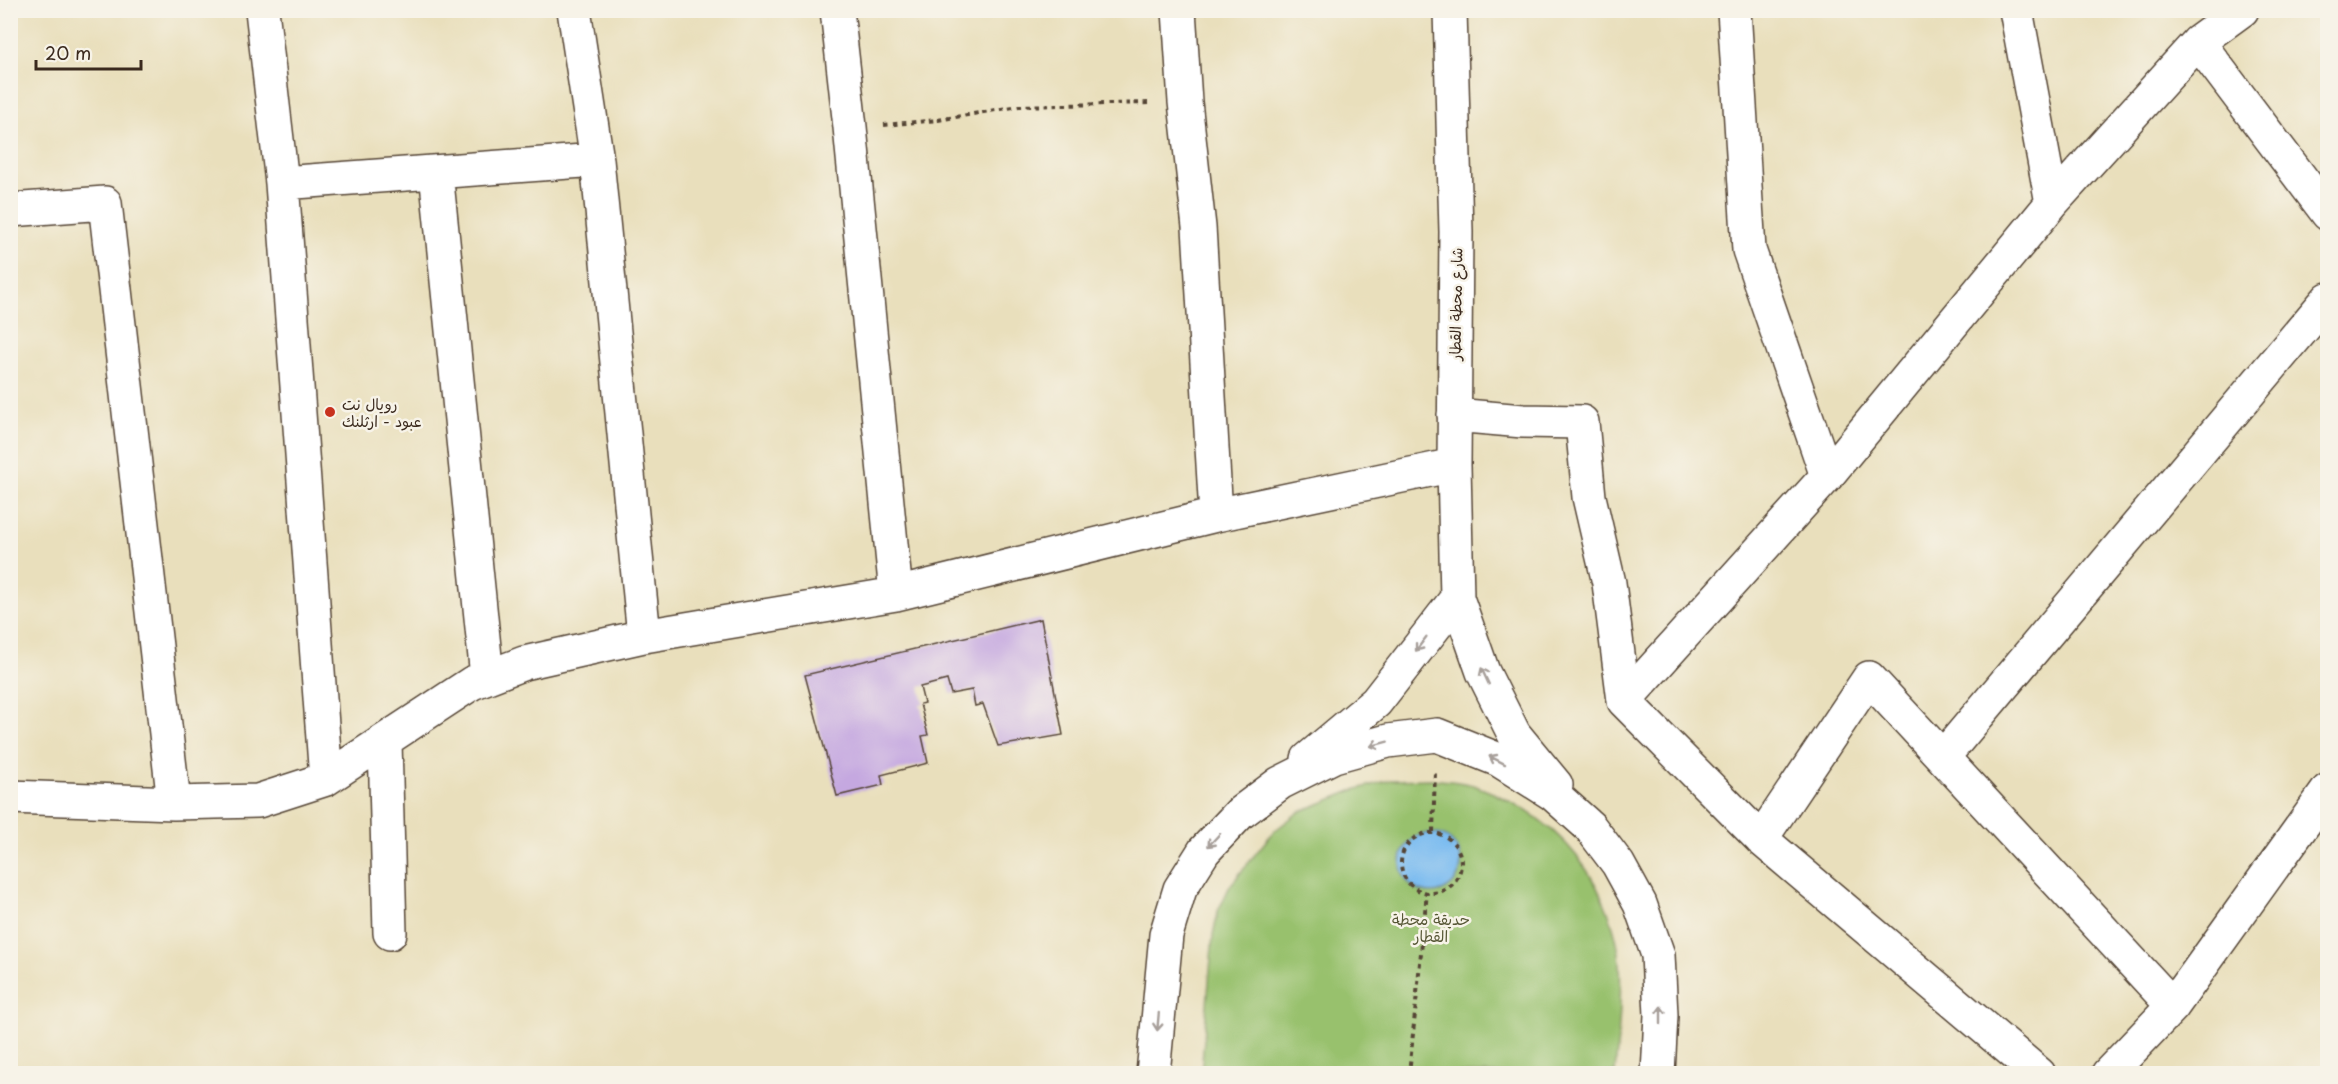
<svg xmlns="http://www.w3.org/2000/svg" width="2338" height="1084" font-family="'Playpen Sans','Playpen Sans Arabic',sans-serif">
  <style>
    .green { fill: #98c16d; stroke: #6a7646; stroke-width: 1.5 }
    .water { fill: #7cbcf0; stroke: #5c7387; stroke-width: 1.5 }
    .building { fill: #c5a8e0 }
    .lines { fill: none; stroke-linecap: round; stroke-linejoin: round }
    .minor-casing { stroke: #554536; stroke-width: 36 }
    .path { stroke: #554536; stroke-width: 4; stroke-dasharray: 4.5 4.5; stroke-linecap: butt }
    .minor { stroke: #fff; stroke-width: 33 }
    .oneway { stroke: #a79f9a }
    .poi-dot { fill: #c8321e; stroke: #f7f3e8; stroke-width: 2 }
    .labels { text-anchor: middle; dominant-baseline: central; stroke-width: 5; stroke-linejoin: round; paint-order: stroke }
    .street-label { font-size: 15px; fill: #3b2a1e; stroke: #f7f3e8 }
    .poi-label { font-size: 15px; fill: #3b2a1e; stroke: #f7f3e8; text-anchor: start }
    .park-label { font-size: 15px; fill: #575736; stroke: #f7f3e8 }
  </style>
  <rect width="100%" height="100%" fill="#f7f3e8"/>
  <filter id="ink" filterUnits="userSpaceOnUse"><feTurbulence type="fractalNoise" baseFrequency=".0167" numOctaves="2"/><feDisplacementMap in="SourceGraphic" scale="12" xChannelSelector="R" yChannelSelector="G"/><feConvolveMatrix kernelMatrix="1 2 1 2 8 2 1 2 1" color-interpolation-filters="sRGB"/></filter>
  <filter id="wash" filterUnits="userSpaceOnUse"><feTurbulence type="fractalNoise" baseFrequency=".008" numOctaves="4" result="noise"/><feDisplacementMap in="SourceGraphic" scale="24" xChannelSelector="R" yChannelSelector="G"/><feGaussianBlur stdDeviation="1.35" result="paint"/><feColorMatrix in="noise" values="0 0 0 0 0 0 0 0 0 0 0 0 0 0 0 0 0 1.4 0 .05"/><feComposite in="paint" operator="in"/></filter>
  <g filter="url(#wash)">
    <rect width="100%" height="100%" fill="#e9dfbc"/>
    <!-- green -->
    <path class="green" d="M1431,779c14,2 32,2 45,7 59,22 103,58 128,116 8,19 15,41 16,62 2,36 -2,73 -5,109l-414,1 12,-139 5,-24 12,-25 43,-54 26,-20 55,-22 36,-10z"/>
    <!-- water -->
    <path class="water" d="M1401 863a30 30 0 1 1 60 0a30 30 0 1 1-60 0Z"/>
    <g id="blocks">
      <!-- building -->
      <path class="building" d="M1041,619l22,116 -65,11 -15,-42 -8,2 -3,-16 -21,4 -4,-14 -27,7 4,16 -4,1 8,31 -6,1 6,27 -47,12 2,10 -46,11 -32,-121z"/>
    </g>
  </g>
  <g filter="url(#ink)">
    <use href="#blocks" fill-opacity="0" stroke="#554536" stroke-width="1.5"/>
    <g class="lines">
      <!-- minor casing -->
      <g class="minor-casing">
        <path id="minor" d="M262,10l20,173 44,596
          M574,10l23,150 47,476
          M837,10l13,117 46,467
          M1179,10l6,92 14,125 17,288
          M1450,10l6,222 -2,233 3,133 26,74 31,62 42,51
          M1734,10l15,240 78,226
          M2016,10l36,193
          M2198,42l130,172
          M436,172l51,505
          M282,183l315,-23
          M10,210l95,-7 69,600
          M1454,415l69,6 59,1 7,75 20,86 15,118 137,138 278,235
          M1624,701l203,-225 225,-273 146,-161 44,-32
          M385,742l5,191
          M1943,757l385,-458
          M1308,759l68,-57 81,-104
          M10,797l164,6 84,-2 68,-22 146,-96 52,-20 120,-27 252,-42 320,-79 238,-50
          M1761,839l108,-161 304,328
          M1153,1074l13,-139 14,-46 24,-38 36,-38 40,-30 54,-27 54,-15 49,-6 62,25 54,34 37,33 28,37 22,40 18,51 3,60 -3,59
          M2108,1074l65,-68 155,-216"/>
      </g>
      <!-- path -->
      <path class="path" d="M884,125l54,-5 81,-14 132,-3
        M1433,832l2,-61
        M1401 863a30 30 0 1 1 60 0a30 30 0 1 1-60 0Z
        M1409,1074l18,-182"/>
      <!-- minor -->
      <use href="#minor" class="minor"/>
    </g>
    <!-- one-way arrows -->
    <defs><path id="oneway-shaft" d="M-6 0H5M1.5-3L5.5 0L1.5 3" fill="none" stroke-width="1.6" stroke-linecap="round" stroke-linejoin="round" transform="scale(1.5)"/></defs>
    <g class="oneway">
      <use href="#oneway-shaft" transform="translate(1421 644) rotate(127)"/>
      <use href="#oneway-shaft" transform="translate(1485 676) rotate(-115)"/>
      <use href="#oneway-shaft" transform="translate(1379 744) rotate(165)"/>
      <use href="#oneway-shaft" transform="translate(1497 760) rotate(-153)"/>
      <use href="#oneway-shaft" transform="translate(1214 840) rotate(133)"/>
      <use href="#oneway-shaft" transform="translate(1661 1015) rotate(-90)"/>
      <use href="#oneway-shaft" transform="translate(1158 1022) rotate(95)"/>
    </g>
  </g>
  <!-- markers -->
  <circle class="poi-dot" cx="330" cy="412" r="6"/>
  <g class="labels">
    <!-- street labels -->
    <g class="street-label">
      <text transform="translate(1455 304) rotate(-89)">شارع محطة القطار</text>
    </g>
    <!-- poi labels -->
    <g class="poi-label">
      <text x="342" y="403">رويال نت<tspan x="342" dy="17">عبود - ارثلنك</tspan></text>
    </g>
    <!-- park labels -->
    <g class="park-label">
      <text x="1431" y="918">حديقة محطة<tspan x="1431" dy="17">القطار</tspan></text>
    </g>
  </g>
  <!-- margin -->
  <rect width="2338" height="1084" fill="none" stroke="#f7f3e8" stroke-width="36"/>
  <!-- scale -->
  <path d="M36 60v9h105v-9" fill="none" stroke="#3b2a1e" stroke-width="3"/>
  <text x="45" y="60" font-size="18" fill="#3b2a1e" stroke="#f7f3e8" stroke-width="4.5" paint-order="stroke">20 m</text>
</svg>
